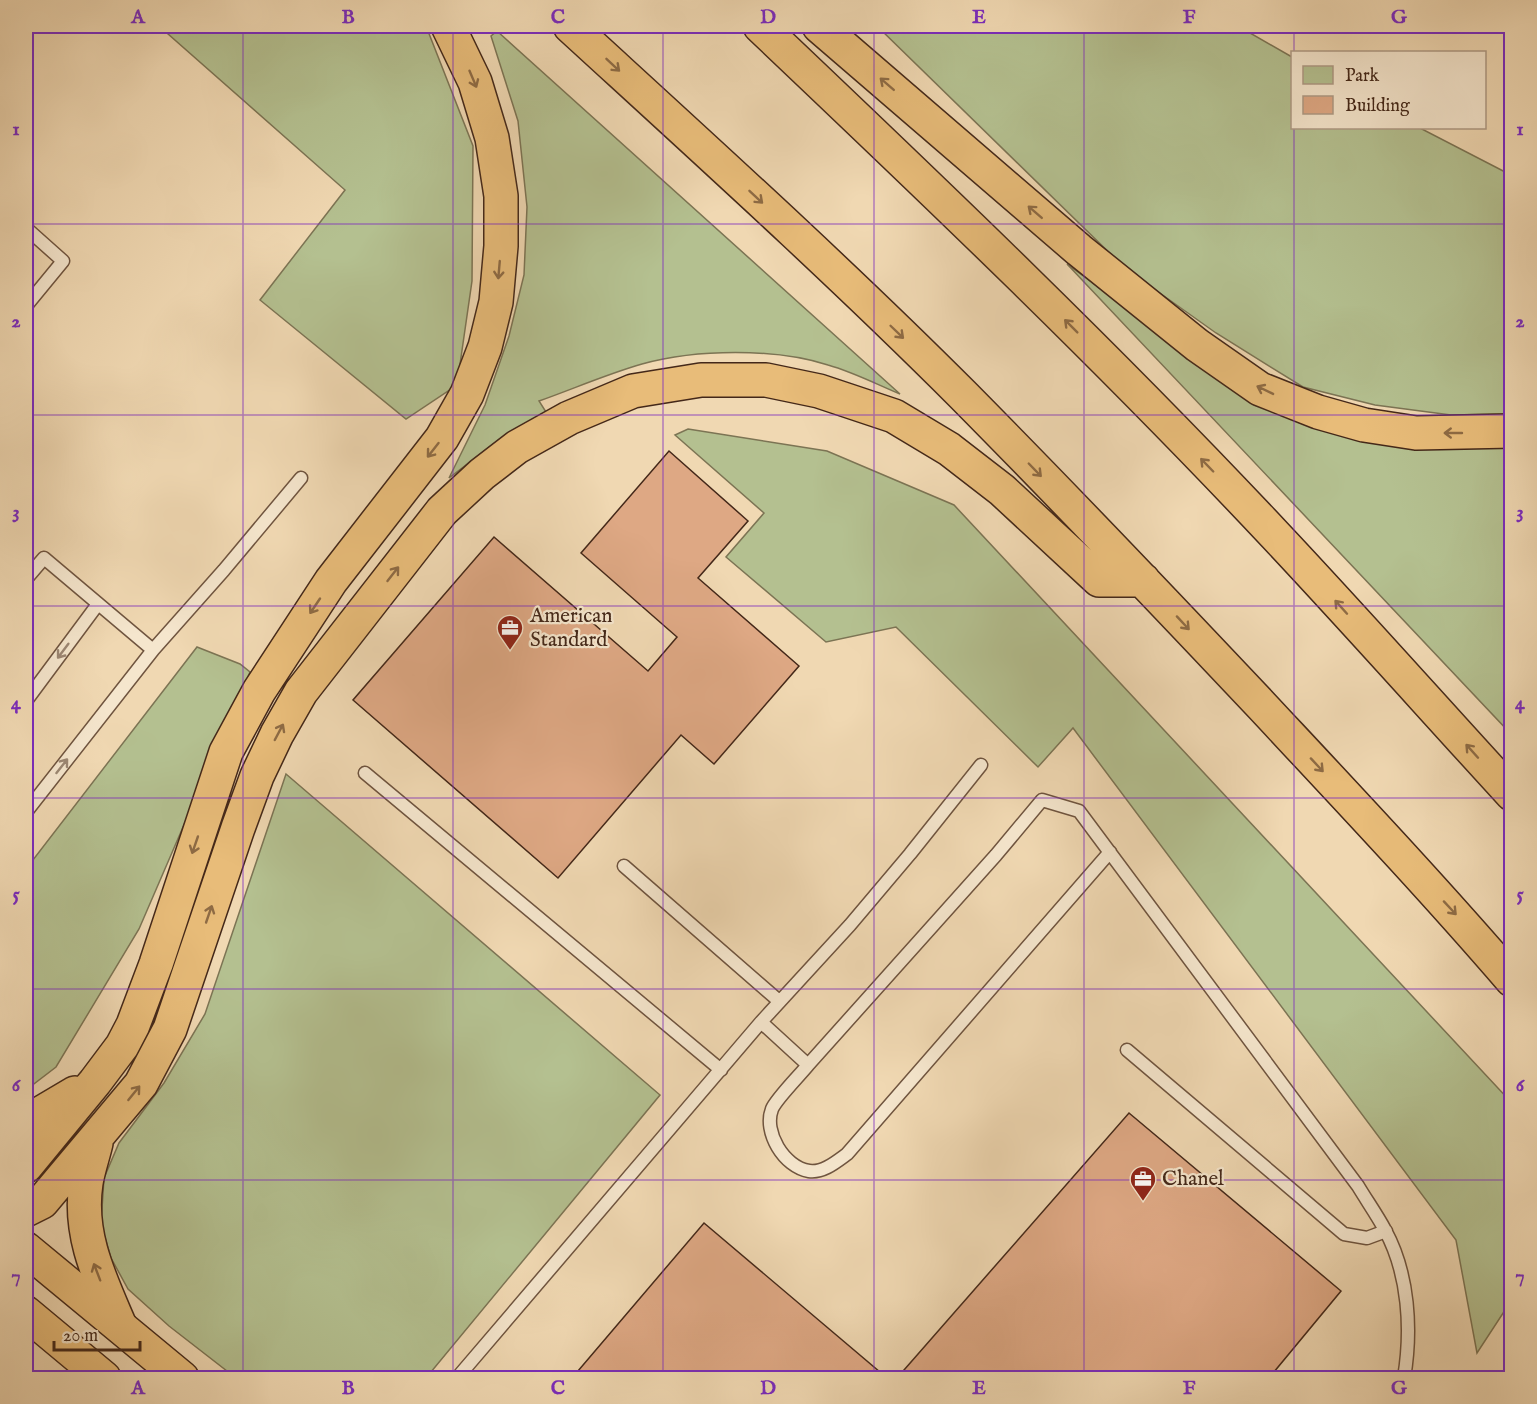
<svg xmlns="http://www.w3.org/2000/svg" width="1537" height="1404" font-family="'IM FELL English',serif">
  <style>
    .green { fill: #b4c090; stroke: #7c7454; stroke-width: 1.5 }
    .building { fill: #dea884; stroke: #442819; stroke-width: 1.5 }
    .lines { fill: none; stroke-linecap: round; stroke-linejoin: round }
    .service-casing { stroke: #6f543f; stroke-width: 15 }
    .trunk-casing { stroke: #442819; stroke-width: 36 }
    .motorway-casing { stroke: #442819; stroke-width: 36 }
    .service { stroke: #f5e6cd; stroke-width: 12 }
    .trunk { stroke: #e8bc79; stroke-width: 33 }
    .motorway { stroke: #e8bc79; stroke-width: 33 }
    .oneway { stroke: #8e6b44 }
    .oneway2 { stroke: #9c8773 }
    .grid { fill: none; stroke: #7b2cbf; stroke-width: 1.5; stroke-opacity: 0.55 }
    .labels { text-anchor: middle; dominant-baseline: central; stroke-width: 4.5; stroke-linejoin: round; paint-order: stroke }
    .poi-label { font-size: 21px; fill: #442819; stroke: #f5e6cd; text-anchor: start }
    .neatline { fill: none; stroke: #7b2cbf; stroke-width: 2 }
    .grid-label { font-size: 20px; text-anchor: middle; font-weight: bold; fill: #7b2cbf }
  </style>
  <rect width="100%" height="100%" fill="#f0d8b2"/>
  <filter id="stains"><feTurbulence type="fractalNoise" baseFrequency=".00333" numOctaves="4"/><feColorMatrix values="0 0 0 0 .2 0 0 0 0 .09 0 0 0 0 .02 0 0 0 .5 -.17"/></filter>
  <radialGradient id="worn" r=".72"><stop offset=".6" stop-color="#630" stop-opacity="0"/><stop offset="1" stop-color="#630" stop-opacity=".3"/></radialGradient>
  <!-- green -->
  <path class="green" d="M159,26h267l47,120 -1,135 -15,104 -51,34 -146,-119 85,-110z
    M877,26h361l54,31v71h128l91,47v239l-60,1 -76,-10 -72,-18 -87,-54 -90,-64z
    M497,31l403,363c-24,-10 -47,-22 -72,-29 -53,-17 -132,-16 -186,-1 -35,10 -69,25 -103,37l7,11 -45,26 -52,40 36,-73 24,-69 15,-61 3,-68 -9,-86 -27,-85z
    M1067,264l101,74 103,70 240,37v289z
    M688,429l139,22 127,54 557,597v199l-34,52 -21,-113 -383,-512 -35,39 -142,-140 -70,15 -100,-85 38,-44 -89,-78z
    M197,647l43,17 10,8 -111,257 -83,138 -30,23v-221z
    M286,774l374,321 -234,283h-190l-67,-52 -41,-37 -17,-31 -10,-34 3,-46 15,-35 45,-60 41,-69z"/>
  <!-- building -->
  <path class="building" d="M669,451l79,70 -50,57 101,88 -85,98 -33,-29 -123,143 -205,-178 141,-163 154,134 29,-34 -96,-84z
    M1129,1113l212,178 -72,87h-372z
    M704,1223l183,155h-315z"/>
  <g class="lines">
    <!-- service casing -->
    <g class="service-casing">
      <path id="service" d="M26,228l37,33 -37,45
        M26,579l18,-21 109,92 71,-80 77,-92
        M26,701l72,-97
        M365,773l356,297
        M26,812l127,-162
        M624,866l155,135
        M761,1022l89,-97 60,-71 71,-89
        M1127,1050l217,184 23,4 19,-7
        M808,1065c-8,10 -32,34 -36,44 -9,23 12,58 37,62 14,2 27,-9 38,-17l263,-302
        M457,1378l304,-356 47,43 188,-210 46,-55 37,11 279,375c9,15 19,29 27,44 24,44 27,100 19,148"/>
    </g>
    <!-- trunk casing -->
    <g class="trunk-casing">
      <path id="trunk" d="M26,1249l156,129
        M26,1313l78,65"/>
    </g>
    <!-- motorway casing -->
    <g class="motorway-casing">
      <path id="motorway" d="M570,26c132,121 266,242 393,369 101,102 200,206 299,311 84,90 169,180 250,274
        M760,26c175,166 350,333 515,509 80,85 158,173 237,259
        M819,26l260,224 118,95 63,44 58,23 46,13 52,8 96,-2
        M26,1122l49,-29
        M96,1143c-3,13 -8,27 -10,40 -8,52 14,96 34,143
        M26,1166l69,-84 27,-36 11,-21 23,-61 70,-212 33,-61 72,-110 111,-143 25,-44 18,-47 11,-45 5,-56v-50l-9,-58 -17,-56 -27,-56
        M26,1210l16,-8 99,-118 29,-55 68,-201 19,-52 20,-42 24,-42 141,-181 40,-37 35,-27 52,-29 64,-27 68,-11h65l53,11 75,25 55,33 53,41 97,90h44"/>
    </g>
    <!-- service -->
    <use href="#service" class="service"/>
    <!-- trunk -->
    <use href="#trunk" class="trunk"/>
    <!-- motorway -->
    <use href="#motorway" class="motorway"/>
  </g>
  <!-- one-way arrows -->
  <defs><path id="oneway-shaft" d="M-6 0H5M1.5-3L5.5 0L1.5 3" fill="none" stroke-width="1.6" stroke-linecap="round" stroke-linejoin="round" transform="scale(1.5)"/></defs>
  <g class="oneway">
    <use href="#oneway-shaft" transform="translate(613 65) rotate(43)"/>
    <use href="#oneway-shaft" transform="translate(473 79) rotate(67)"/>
    <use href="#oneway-shaft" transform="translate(887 84) rotate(-139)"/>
    <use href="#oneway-shaft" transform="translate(756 197) rotate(43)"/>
    <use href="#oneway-shaft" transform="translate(1035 212) rotate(-139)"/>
    <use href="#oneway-shaft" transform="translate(499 270) rotate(95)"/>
    <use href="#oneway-shaft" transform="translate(1071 326) rotate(-135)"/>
    <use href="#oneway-shaft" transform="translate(897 332) rotate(44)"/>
    <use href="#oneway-shaft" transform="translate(1265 390) rotate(-154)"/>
    <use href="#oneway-shaft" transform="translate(1453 433) rotate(180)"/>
    <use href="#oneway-shaft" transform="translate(433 450) rotate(128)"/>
    <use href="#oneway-shaft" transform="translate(1207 465) rotate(-134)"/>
    <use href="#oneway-shaft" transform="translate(1035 470) rotate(46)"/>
    <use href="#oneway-shaft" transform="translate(393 574) rotate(-52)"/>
    <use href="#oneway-shaft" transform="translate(315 606) rotate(124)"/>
    <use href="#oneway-shaft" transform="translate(1341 607) rotate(-132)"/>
    <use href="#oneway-shaft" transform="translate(1183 623) rotate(47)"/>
    <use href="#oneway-shaft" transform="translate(279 732) rotate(-62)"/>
    <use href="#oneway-shaft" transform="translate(1472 751) rotate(-132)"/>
    <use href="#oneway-shaft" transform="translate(1317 765) rotate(47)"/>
    <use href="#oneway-shaft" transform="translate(195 845) rotate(109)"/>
    <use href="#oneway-shaft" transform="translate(1450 908) rotate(47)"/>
    <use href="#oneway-shaft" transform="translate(209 914) rotate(-71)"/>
    <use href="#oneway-shaft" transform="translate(134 1093) rotate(-51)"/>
    <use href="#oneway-shaft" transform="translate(97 1272) rotate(-111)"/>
  </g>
  <g class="oneway2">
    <use href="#oneway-shaft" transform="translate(63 651) rotate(127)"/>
    <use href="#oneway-shaft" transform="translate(62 766) rotate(-52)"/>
  </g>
  <!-- grid -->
  <path class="grid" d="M243,26v1352M453,26v1352M663,26v1352M874,26v1352M1084,26v1352M1294,26v26M1294,128v1250M26,224h1486M26,415h1486M26,606h1486M26,798h1486M26,989h1486M26,1180h1486"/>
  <!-- icons -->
  <defs>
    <g id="office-pin" transform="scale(1.35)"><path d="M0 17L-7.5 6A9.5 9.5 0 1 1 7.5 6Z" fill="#8f2418" stroke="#f5e6cd"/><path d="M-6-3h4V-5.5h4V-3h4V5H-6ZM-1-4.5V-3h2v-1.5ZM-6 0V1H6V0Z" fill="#fff"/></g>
  </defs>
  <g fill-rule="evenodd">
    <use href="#office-pin" x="510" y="628"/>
    <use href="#office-pin" x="1143" y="1179"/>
  </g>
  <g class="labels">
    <!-- poi labels -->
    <g class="poi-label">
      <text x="530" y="616">American<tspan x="530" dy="24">Standard</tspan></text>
      <text x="1162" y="1179">Chanel</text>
    </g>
  </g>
  <!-- margin -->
  <rect width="1537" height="1404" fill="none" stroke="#f0d8b2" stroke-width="66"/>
  <!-- legend -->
  <rect x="1291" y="51" width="195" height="78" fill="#f5e6cd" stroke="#ae9a85" stroke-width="1.5"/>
  <rect x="1303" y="66" width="30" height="18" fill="#b4c090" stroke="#ae9a85" stroke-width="1.5"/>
  <text x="1345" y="81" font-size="18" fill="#442819">Park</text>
  <rect x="1303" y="96" width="30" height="18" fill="#dea884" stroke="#ae9a85" stroke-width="1.5"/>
  <text x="1345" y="111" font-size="18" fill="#442819">Building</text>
  <!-- scale -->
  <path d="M54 1341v9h86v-9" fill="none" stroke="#442819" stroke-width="3"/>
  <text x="63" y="1341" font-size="18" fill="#442819" stroke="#f5e6cd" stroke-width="4.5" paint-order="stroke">20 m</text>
  <rect x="33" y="33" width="1471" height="1338" class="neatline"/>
  <g class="grid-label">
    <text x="138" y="23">A</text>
    <text x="348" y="23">B</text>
    <text x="558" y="23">C</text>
    <text x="768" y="23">D</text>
    <text x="979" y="23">E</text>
    <text x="1189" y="23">F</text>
    <text x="1399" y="23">G</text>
    <text x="16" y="135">1</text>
    <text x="1520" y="135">1</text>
    <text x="16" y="327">2</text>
    <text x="1520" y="327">2</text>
    <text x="16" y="518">3</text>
    <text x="1520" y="518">3</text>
    <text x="16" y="709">4</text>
    <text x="1520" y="709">4</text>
    <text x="16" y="900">5</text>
    <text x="1520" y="900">5</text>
    <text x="16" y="1091">6</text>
    <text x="1520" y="1091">6</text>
    <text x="16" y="1282">7</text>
    <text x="1520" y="1282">7</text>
    <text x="138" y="1394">A</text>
    <text x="348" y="1394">B</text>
    <text x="558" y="1394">C</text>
    <text x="768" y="1394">D</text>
    <text x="979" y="1394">E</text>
    <text x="1189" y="1394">F</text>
    <text x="1399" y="1394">G</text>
  </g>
  <rect width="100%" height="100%" filter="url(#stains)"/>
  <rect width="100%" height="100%" fill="url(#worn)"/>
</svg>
